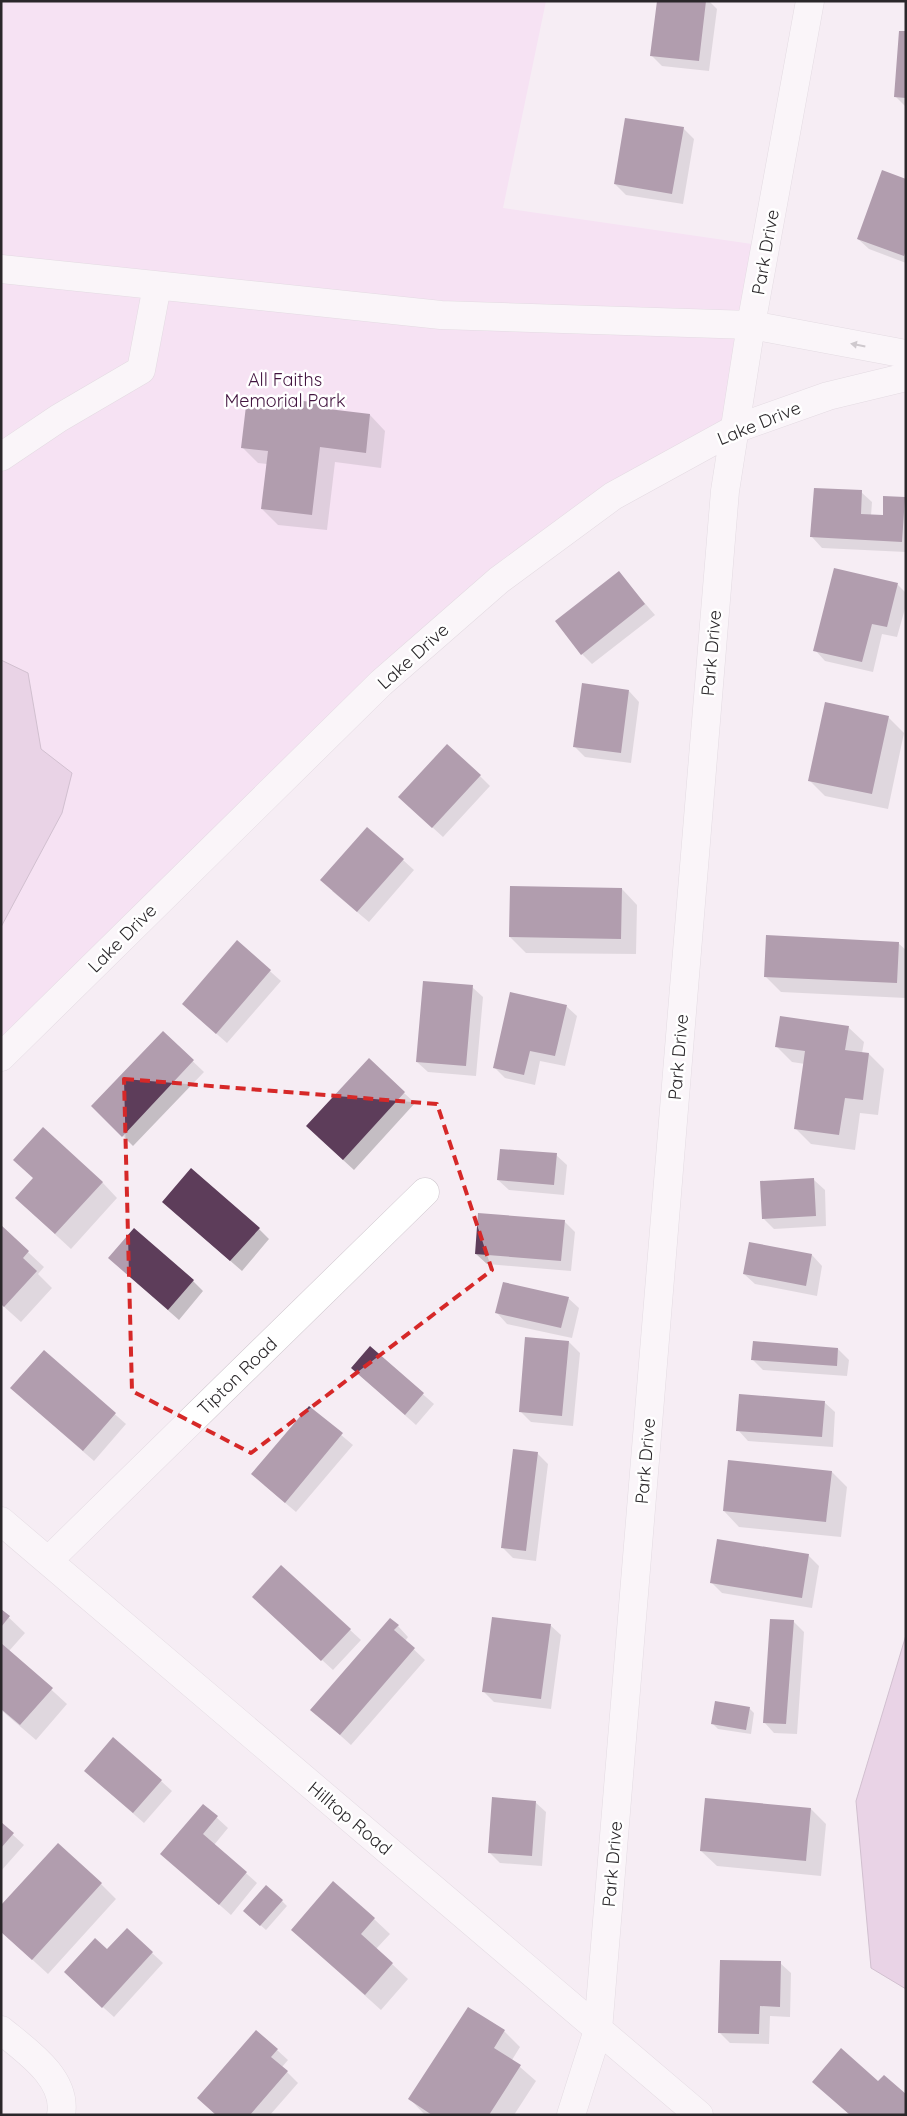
<svg xmlns="http://www.w3.org/2000/svg" width="907" height="2116" font-family="Quicksand,sans-serif">
  <style>
    .green { fill: #f6d4f2 }
    .water { fill: #d9b3d5; stroke: #a489a2 }
    .shadow { fill: #0003 }
    .building { fill: #5d3d5a }
    .lines { fill: none; stroke-linecap: round; stroke-linejoin: round }
    .minor-casing { stroke: #cec6cd; stroke-width: 29 }
    .minor { stroke: #fff; stroke-width: 28 }
    .oneway { fill: #9f9e9f }
    .marked { fill: none; stroke: #d62828; stroke-width: 4; stroke-dasharray: 10 6; stroke-linejoin: round }
    .labels { text-anchor: middle; dominant-baseline: central; stroke-width: 5; stroke-linejoin: round; paint-order: stroke }
    .street-label { font-size: 18px; fill: #2a272a; stroke: #fff }
    .park-label { font-size: 18px; fill: #42143f; stroke: #fff }
  </style>
  <rect width="100%" height="100%" fill="#f6edf4"/>
  <!-- green -->
  <path class="green" d="M1,1h545l-43,207 263,38 -31,183 -236,151 -498,476z"/>
  <!-- water -->
  <path class="water" d="M1,660l27,13 13,76 31,24 -10,40 -61,114z
    M906,1635v354l-35,-21 -15,-167z"/>
  <!-- shadow -->
  <path class="shadow" d="M658,1h51l8,8 -8,62 -47,-5 -11,-11z
    M906,32v75l-11,-11z
    M683,128l11,11 -11,65 -57,-9 -11,-11z
    M906,180v83l-37,-14 -11,-10z
    M321,404l6,6 43,5 15,16 -4,37 -46,-6 -8,68 -49,-5 -16,-16 5,-45 -9,-1 -16,-16 35,-36z
    M861,492l11,10 -1,14 13,1 20,-19 2,2v52l-84,-4 -10,-11z
    M835,569l63,16 8,8v12l-9,32 -15,-3 -9,38 -48,-11 -10,-11z
    M619,573l36,42 -63,49 -10,-10z
    M629,691l10,11 -8,61 -46,-6 -11,-11z
    M888,717l16,16 -16,76 -63,-13 -16,-16z
    M480,776l10,10 -47,51 -33,-30z
    M403,860l11,10 -45,52 -37,-31z
    M622,889l15,16 -1,49 -110,-1 -16,-16z
    M237,942l44,39 -54,62 -33,-29z
    M898,943l8,7v48l-125,-6 -16,-16z
    M472,987l11,10 -7,79 -48,-4 -11,-10z
    M566,1006l11,10 -12,50 -25,-5 -5,24 -30,-7 -11,-11z
    M848,1027l16,15 -2,11 7,1 15,15 -6,46 -18,-2 -5,37 -44,-6 -16,-16 10,-64 -13,-2 -16,-16z
    M163,1033l41,39 -71,74 -40,-40z
    M404,1093l11,10 -61,67 -36,-33z
    M556,1155l11,10 -3,30 -55,-5 -11,-10z
    M814,1180l11,10 1,36 -52,3 -11,-11z
    M102,1182l15,16 -46,51 -39,-36z
    M174,1212l85,17 10,10 -27,32z
    M564,1221l11,11 -4,39 -84,-7 -11,-10z
    M1,1227l43,40 -6,7 14,14 -31,34 -20,-18z
    M812,1255l10,11 -5,30 -62,-12 -11,-10z
    M120,1268l73,13 10,10 -24,29z
    M568,1298l11,10 -7,30 -65,-14 -10,-11z
    M526,1338l43,4 11,11 -7,73 -42,-4 -11,-11z
    M370,1348l64,56 -18,21 -53,-47z
    M838,1349l11,11 -2,16 -84,-6 -10,-10z
    M44,1352l82,72 -32,37 -71,-62z
    M824,1402l11,10 -2,35 -85,-6 -10,-11z
    M309,1408l44,37 -57,67 -32,-27z
    M537,1453l11,11 -12,97 -23,-3 -11,-11z
    M832,1472l15,15 -6,50 -102,-10 -15,-16z
    M808,1555l11,11 -7,42 -90,-15 -11,-11z
    M281,1567l80,73 -28,30 -69,-63z
    M1,1610l24,23 -16,18 58,53 -31,36 -35,-30z
    M793,1621l11,11 -7,102 -23,-1 -10,-11z
    M550,1625l11,10 -10,74 -57,-7 -10,-10z
    M398,1626l10,11 -3,4 20,19 -74,85 -39,-35z
    M749,1708l5,5 -3,21 -33,-5 -5,-5z
    M96,1781h65l11,10 -28,32z
    M535,1802l11,10 -4,54 -42,-3 -11,-11z
    M203,1805l25,23 -14,17 43,38 -26,32 -69,-61z
    M811,1809l15,15 -5,52 -104,-10 -16,-15z
    M1,1824l23,21 -23,26z
    M101,1884l15,15 -68,75 -47,-43z
    M282,1901l5,5 -21,24 -16,-14z
    M374,1919l16,15 -14,15 32,30 -27,31 -89,-80z
    M107,1951l45,2 11,10 -49,54 -38,-34z
    M780,1963l11,10 -1,44 -20,-1 -1,28 -39,-1 -10,-10z
    M468,2009l36,22 16,16 -8,13 24,21 -22,34h-89l-15,-16z
    M277,2050l11,10 -6,7 16,16 -28,32h-54l-17,-17z"/>
  <!-- building -->
  <path class="building" d="M657,1h49l-7,60 -49,-5z
    M899,31h7v67l-12,-1z
    M625,118l59,9 -12,67 -58,-10z
    M882,170l24,9v71l-2,6 -47,-17z
    M277,398l44,5 -1,5 50,6 -4,39 -46,-6 -8,68 -51,-6 7,-58 -27,-3 5,-42 30,4z
    M814,488l48,2 -1,24 22,1v-19l22,1 -3,45 -92,-5z
    M834,568l64,15 -11,44 -15,-3 -10,38 -49,-11z
    M619,571l26,33 -64,51 -26,-34z
    M582,683l47,7 -8,63 -48,-6z
    M825,702l64,14 -17,78 -64,-13z
    M447,744l34,31 -49,53 -34,-31z
    M367,827l37,32 -47,53 -37,-32z
    M510,886l112,2 -1,51 -112,-2z
    M766,935l133,7 -2,41 -133,-6z
    M237,940l34,30 -55,64 -34,-30z
    M423,981l50,4 -7,81 -50,-4z
    M510,992l57,13 -12,51 -25,-5 -6,24 -31,-7z
    M780,1016l69,10 -4,24 24,3 -6,47 -18,-2 -6,37 -45,-6 11,-78 -30,-4z
    M163,1031l31,29 -72,77 -31,-31z
    M369,1058l36,34 -62,68 -37,-34z
    M43,1127l60,55 -48,52 -40,-36 18,-20 -20,-18z
    M500,1149l57,4 -3,32 -57,-5z
    M191,1168l69,60 -30,33 -68,-59z
    M814,1178l2,38 -54,3 -2,-38z
    M478,1213l87,7 -4,41 -86,-7z
    M1,1225l28,26 -6,7 14,13 -33,36 -3,-3z
    M134,1228l60,52 -26,30 -60,-52z
    M749,1242l63,12 -6,32 -63,-12z
    M503,1282l66,15 -8,31 -66,-15z
    M525,1337l44,4 -7,75 -43,-4z
    M753,1341l85,7 -1,18 -86,-6z
    M370,1346l54,47 -19,22 -54,-47z
    M44,1350l72,63 -33,38 -73,-63z
    M739,1394l86,7 -3,36 -86,-6z
    M309,1406l34,27 -58,70 -34,-29z
    M513,1449l25,3 -12,99 -25,-3z
    M728,1460l104,11 -6,51 -103,-11z
    M717,1539l92,15 -7,44 -92,-15z
    M281,1565l70,64 -30,32 -69,-64z
    M1,1609l9,7 -9,11z
    M492,1617l59,7 -10,75 -59,-7z
    M390,1618l9,7 -5,5 21,18 -75,87 -30,-25z
    M770,1619l24,1 -8,104 -23,-1z
    M1,1643l52,45 -33,37 -19,-16z
    M715,1701l35,6 -4,23 -35,-6z
    M113,1737l49,43 -29,33 -49,-42z
    M492,1797l44,4 -4,55 -44,-3z
    M705,1798l106,10 -5,53 -106,-10z
    M203,1804l15,12 -15,18 44,38 -28,33 -59,-51z
    M1,1822l13,11 -13,15z
    M58,1843l44,40 -70,77 -31,-28v-27z
    M333,1881l42,37 -14,16 32,29 -28,32 -74,-65z
    M266,1885l17,15 -23,26 -17,-15z
    M127,1928l26,24 -51,56 -38,-36 31,-34 12,11z
    M720,1960l61,1 -1,46 -20,-1 -1,28 -41,-1z
    M468,2007l37,23 -11,18 27,17 -32,50h-57l-24,-16z
    M256,2030l22,19 -7,8 17,14 -38,44h-34l-19,-17z
    M841,2048l37,33 6,-6 22,19v21h-56l-38,-33z"/>
  <g class="lines">
    <!-- minor casing -->
    <g class="minor-casing">
      <path id="minor" d="M1,269l440,46 310,10 155,29
        M1,457l58,-39 82,-48 16,-84
        M1,1057l380,-374 118,-103 114,-84 122,-67 93,-33 78,-19
        M1,1521l698,594
        M48,1561l377,-369
        M1,2030c24,20 67,48 60,85
        M571,2115l27,-85 127,-1539 26,-166 59,-324"/>
    </g>
    <!-- minor -->
    <use href="#minor" class="minor"/>
  </g>
  <!-- one-way arrows -->
  <defs><path id="oneway-solid" d="M-6-.8H1V-3.2L6.5 0L1 3.2V.8H-6Z" transform="scale(1.25)"/></defs>
  <use class="oneway" href="#oneway-solid" transform="translate(858 345) rotate(-169)"/>
  <!-- marked area -->
  <path d="M0 0H907V2116H0ZM124,1079l313,25 55,166 -241,183 -119,-62z" fill="#f6edf4" fill-opacity=".55" fill-rule="evenodd"/>
  <path class="marked" d="M124,1079l313,25 55,166 -241,183 -119,-62z"/>
  <g class="labels">
    <!-- street labels -->
    <g class="street-label">
      <text transform="translate(765 252) rotate(-80)">Park Drive</text>
      <text transform="translate(759 423) rotate(-22)">Lake Drive</text>
      <text transform="translate(711 653) rotate(-85)">Park Drive</text>
      <text transform="translate(413 656) rotate(-42)">Lake Drive</text>
      <text transform="translate(122 938) rotate(-45)">Lake Drive</text>
      <text transform="translate(678 1057) rotate(-85)">Park Drive</text>
      <text transform="translate(237 1376) rotate(-44)">Tipton Road</text>
      <text transform="translate(645 1461) rotate(-85)">Park Drive</text>
      <text transform="translate(350 1818) rotate(40)">Hilltop Road</text>
      <text transform="translate(612 1864) rotate(-85)">Park Drive</text>
    </g>
    <!-- park labels -->
    <g class="park-label">
      <text x="285" y="379">All Faiths<tspan x="285" dy="21">Memorial Park</tspan></text>
    </g>
  </g>
  <!-- border -->
  <rect width="907" height="2116" fill="none" stroke="#2a272a" stroke-width="5"/>
</svg>
